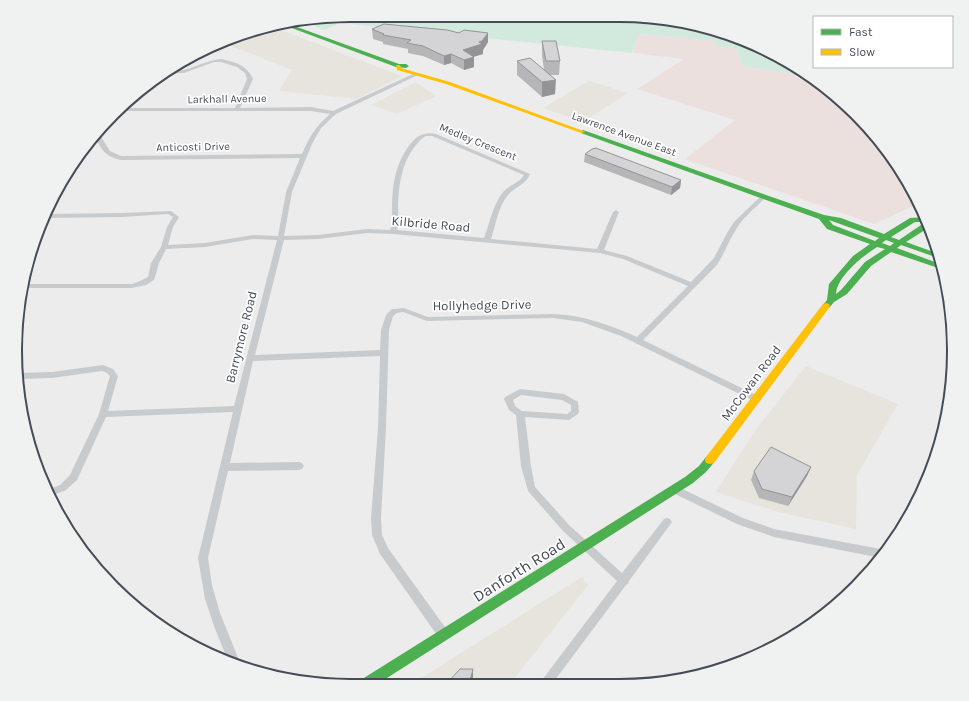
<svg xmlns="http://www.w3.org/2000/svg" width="969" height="701" font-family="Karla,sans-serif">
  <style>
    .commercial { fill: #e6e4dc }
    .medical { fill: #ebe0dd }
    .green { fill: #d2eade }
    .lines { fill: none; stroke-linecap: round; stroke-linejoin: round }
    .street { fill: #c8cbcd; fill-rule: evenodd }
    .fast { fill: #4caf50; fill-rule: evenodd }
    .slow { fill: #ffc107; fill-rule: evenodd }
    .wall { fill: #b6b6b8 }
    .shaded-wall { fill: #949496 }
    .building { fill: #d4d4d6; stroke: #949496 }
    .labels { text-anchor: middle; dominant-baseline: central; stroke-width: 3.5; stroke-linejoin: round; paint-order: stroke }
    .far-street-label { font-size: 11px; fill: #454c56; stroke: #fff }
    .street-label { font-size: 13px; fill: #454c56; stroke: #fff }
    .near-street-label { font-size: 16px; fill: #454c56; stroke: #fff }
    .rim { fill: none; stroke: #454c56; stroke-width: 2 }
  </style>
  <rect width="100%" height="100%" fill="#edecec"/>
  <!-- commercial -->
  <path class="commercial" d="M263,26h7l132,50 -45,23 -78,-8 13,-21 -66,-26z
    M589,81l39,12 -45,29 -40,-14z
    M416,82l20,14 -39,18 -26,-9z
    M806,366l92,38 -41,71 -1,54 -78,-17 -62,-20 38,-60z
    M582,577l6,8 -78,99 -100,1z"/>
  <!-- medical -->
  <path class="medical" d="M637,34l78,6 2,7 19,1 6,18 49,7 10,5 12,1 72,67 35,57 -46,21 -189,-65 50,-39 -98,-31 47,-30 -51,-6z"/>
  <!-- green -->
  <path class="green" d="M351,15h268l86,11 100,45 8,8 -12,-1 -10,-5 -49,-7 -6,-18 -19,-1 -3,-7 -76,-6 -6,19 -292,-30 -16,7 -21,-9z"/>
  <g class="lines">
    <!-- street -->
    <path class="street" d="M221,59c14,3 26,6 32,20l-13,29 71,-1 22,4 82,-38 5,1 -84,40 -15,14 -9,16 -20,48 -8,44 34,-1 49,-6 23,1 2,-5c0,-29 -1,-53 16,-78 7,-10 15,-16 28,-13l94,40c-4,11 -16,13 -22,21 -10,12 -12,29 -17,44l106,10 16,-37 3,-2 3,2 -15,38 23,6 64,26 23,-24 13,-25 7,-11 27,-26h4v2c-11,11 -24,21 -31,35 -7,11 -10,22 -18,33l-73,74 117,57 1,2 -1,2h-6l-133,-65 -39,-14 -29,-4 -126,3 -24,-9 -6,1 -4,3 -4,14 -3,98 -5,90 1,17 6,13 59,82 1,4 -1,4 -4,1 -4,-1 -59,-84 -8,-19 -1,-17 7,-90 2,-72 -127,5 -23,102 69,-1 3,1 2,3 -2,3 -3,1 -71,1 -20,87 4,27 8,28 21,52 -1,2 -12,-6 -14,-35 -9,-27 -7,-41 35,-146 -127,5 -29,63 -11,10 -15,6 -4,-6 13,-5 10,-10 29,-61 11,-38 -3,-3 -5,-2 -50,7 -34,1v-6l34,-1 51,-7 10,4 5,7 -10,35 126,-5 43,-166 -24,-1 -48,8 -39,2 -7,14 -5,17 -8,5 -14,3h-109l2,-4h107l8,-3 8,-4 3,-14 10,-16 6,-20 6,-10 -5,-3 -46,3 -77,1 1,-4 76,-1 49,-2 8,6 -6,10 -5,18 37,-2 48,-8 25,1 8,-44 14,-34 -179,2c-17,-4 -19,-10 -27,-25l3,-4 1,1 12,19 11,5 181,-2c7,-17 14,-28 28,-40l-19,-3h-192l3,-3h113l12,-29 -2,-6 -8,-6 -16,-5h-7l-30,11 -23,1c6,-5 14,-3 22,-4 13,-3 25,-10 38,-11zM426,136h6l92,39c-5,8 -14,10 -20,16 -11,13 -14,31 -20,47l-87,-8c2,-8 1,-16 1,-25 1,-20 3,-39 15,-56 4,-5 7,-10 13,-13zM367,233l26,1 207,19 23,6 65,27 -51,51c-27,-12 -54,-22 -84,-23l-125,3 -24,-9 -9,1h-3l-6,6 -5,15 -1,20 -125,5 29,-115 34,-1z
      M520,389l44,5 14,8 1,10 -1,2 -9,6 -44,-3 6,49 4,21 34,38 53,48 42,-54 3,-1 3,1 2,3 -43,59 -1,3 -2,1 -74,99h-13l78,-103 -54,-50 -35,-40 -7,-25 -5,-51 -7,-5 -5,-11 1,-2zM521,395l41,5 9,5v6l-4,3 -45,-3 -7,-5 -2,-6z
      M676,486l67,32 31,11 112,21 -5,8 -107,-21 -37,-13 -64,-31 -2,-3 2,-3z"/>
    <!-- fast -->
    <path class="fast" d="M286,23l113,41h7l3,2 -3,2 -10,-1 -115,-43z
      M583,130l183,65 58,20 17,3 43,16 26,-16 15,-1 4,9 -1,2 -22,14 33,12 2,5 -40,-14 -4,3 46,17 1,5 -53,-18 -20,14 -24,28 -13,8 -5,6h-6l-1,-2 5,-6 2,-16 24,-28 17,-12 -43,-15 -8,-10 -238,-86v-2zM829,220l50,18 -4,3 -42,-16zM915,222h7l-1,3 -22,15 -8,-3zM886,240l8,3 -4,3 -8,-3zM877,247l8,2 -20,13 -24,28 -5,4c1,-18 27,-38 41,-47z
      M710,456l4,1 1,3c-5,10 -14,16 -22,23l-317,202h-18l1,-4 326,-204 14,-11 7,-9z"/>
    <!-- slow -->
    <path class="slow" d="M396,65h4l1,3 49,14 136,50 -5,1 -135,-49 -49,-14z
      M826,303l3,1 1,2 -1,2 -115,155 -4,1 -4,-1 -1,-3 1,-3 117,-153z"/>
  </g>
  <!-- wall -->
  <path class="wall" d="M372,29l87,4h29v9l-5,8v4l-10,3 1,10 -10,3 -13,-7 -7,2 -21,-9 -15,-3v-4l-25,-5v-2l-10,-3z
    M542,41l18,20 -1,14h-9l5,19 -13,3 -25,-22v-14l27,9 -2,-15z
    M585,154l96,26 -1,8 -9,7 -87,-33z
    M811,467l-4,9 -19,30 -29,-8 -8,-18 3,-9z"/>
  <!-- shaded-wall -->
  <path class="shaded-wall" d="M488,33v9l-5,8v4l-20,6v-10l16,-8z
    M451,54v9l-7,2v-9z
    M474,57v10l-10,3v-10z
    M556,80l-1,14 -13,3v-15z
    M681,180l-1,8 -9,7 1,-8z
    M811,467l-4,9 -19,30 4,-9z
    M473,669v9l-1,6h-5v-2z"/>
  <!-- building -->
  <path class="building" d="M384,24l63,6 12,3 5,-3 24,3 -6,8 -3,1 3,2 -19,6 11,7 -10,3 -13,-6 -7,2 -21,-10 -16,-3 4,-3 -28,-5 1,-1 -12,-5z
    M542,41h14l4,20h-14z
    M530,58l26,22 -14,2 -25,-21z
    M596,148l85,32 -9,7 -87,-33 7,-5z
    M771,447l40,20 -19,30 -30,-8 -8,-18z
    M460,669h13l-2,8 -4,5 2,2h-23z"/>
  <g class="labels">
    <!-- far-street labels -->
    <g class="far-street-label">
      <text transform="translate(227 99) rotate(-1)">Larkhall Avenue</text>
      <text transform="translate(624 134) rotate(20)">Lawrence Avenue East</text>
      <text transform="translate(478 142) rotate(22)">Medley Crescent</text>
      <text transform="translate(193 147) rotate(-1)">Anticosti Drive</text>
    </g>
    <!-- street labels -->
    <g class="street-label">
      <text transform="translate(431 224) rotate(5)">Kilbride Road</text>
      <text transform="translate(482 305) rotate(-1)">Hollyhedge Drive</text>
      <text transform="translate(241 337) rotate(-76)">Barrymore Road</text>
      <text transform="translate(751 383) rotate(-53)">McCowan Road</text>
    </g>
    <!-- near-street labels -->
    <g class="near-street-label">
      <text transform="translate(519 570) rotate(-32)">Danforth Road</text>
    </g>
  </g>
  <!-- crop -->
  <path d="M0 0H969V701H0ZM350 22H619A328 328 0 0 1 947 350V351A328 328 0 0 1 619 679H350A328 328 0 0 1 22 351V350A328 328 0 0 1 350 22Z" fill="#f0f1f1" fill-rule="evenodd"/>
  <path class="rim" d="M350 22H619A328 328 0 0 1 947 350V351A328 328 0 0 1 619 679H350A328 328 0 0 1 22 351V350A328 328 0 0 1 350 22Z"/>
  <!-- legend -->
  <rect x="813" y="16" width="140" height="52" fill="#ffffff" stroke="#b5b7bb"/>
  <rect x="821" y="29" width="20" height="6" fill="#4caf50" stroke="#b5b7bb"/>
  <text x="849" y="36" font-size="12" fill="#454c56">Fast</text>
  <rect x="821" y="49" width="20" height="6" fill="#ffc107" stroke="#b5b7bb"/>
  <text x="849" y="56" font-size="12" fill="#454c56">Slow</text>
</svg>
